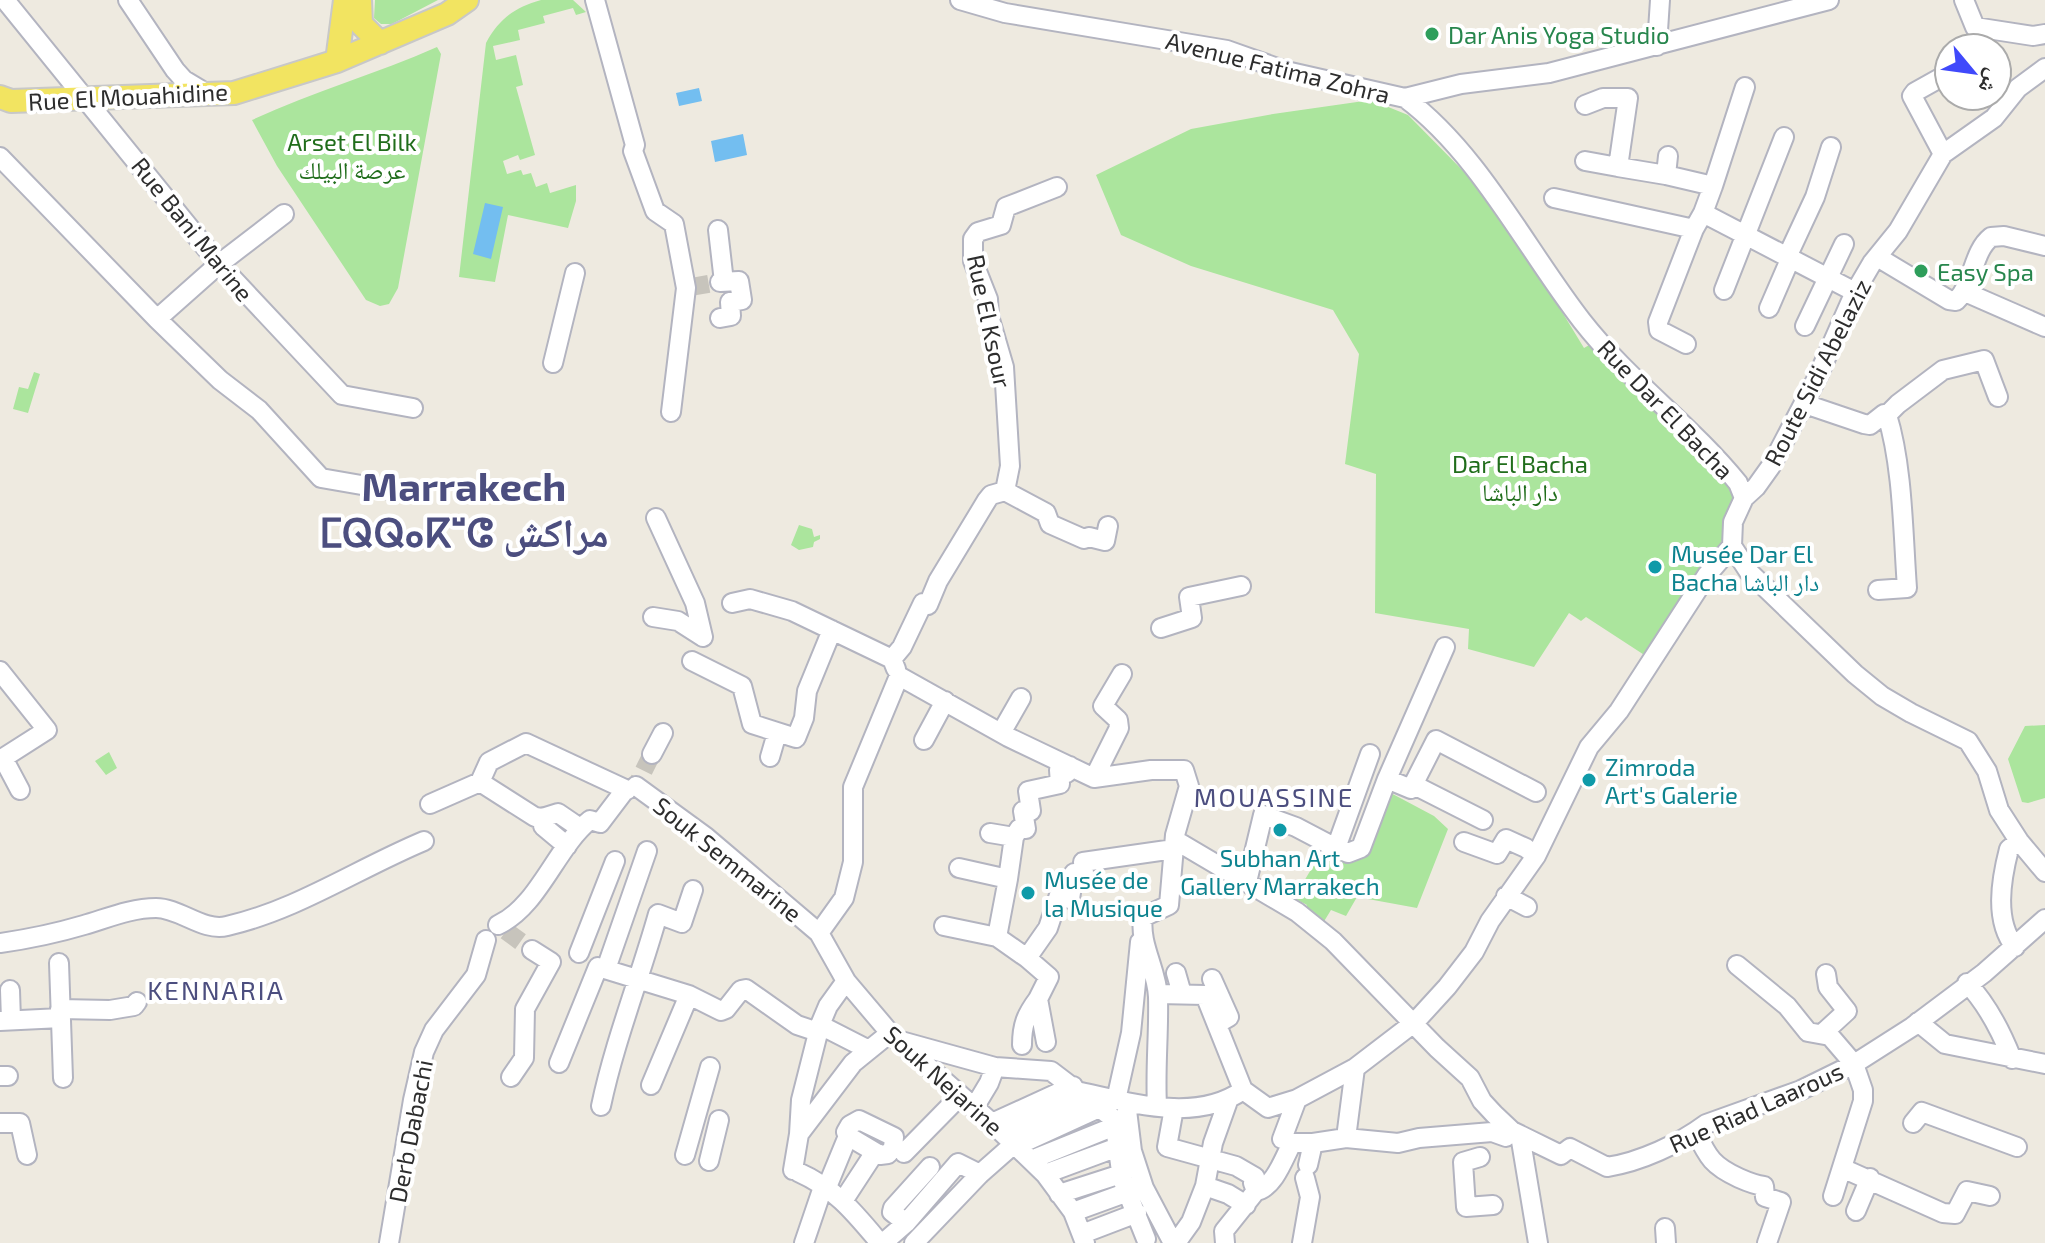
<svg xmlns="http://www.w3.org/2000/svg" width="2045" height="1243" font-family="'Exo 2','Noto Naskh Arabic','Noto Sans Tifinagh',sans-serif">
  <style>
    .green { fill: #abe59d }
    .water { fill: #73bef0 }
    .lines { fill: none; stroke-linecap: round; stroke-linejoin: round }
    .minor-tunnel { stroke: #c7c4bc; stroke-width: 18; stroke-dasharray: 18 9; stroke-linecap: butt }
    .minor-casing { stroke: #b3b4c0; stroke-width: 22 }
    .major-casing { stroke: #c8c8c8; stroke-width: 26 }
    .minor { stroke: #fff; stroke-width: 18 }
    .major { stroke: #f2e461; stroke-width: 22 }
    .leisure-dot { fill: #2e9e5b; stroke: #fff; stroke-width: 3 }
    .culture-dot { fill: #0f9aa8; stroke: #fff; stroke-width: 3 }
    .labels { text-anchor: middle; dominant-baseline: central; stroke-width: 8; stroke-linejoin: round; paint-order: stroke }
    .leisure-label { font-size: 24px; fill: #27864d; stroke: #fff; text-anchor: start }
    .street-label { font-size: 24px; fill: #2d2d2d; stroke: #fff }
    .park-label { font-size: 24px; fill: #206d1b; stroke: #fff }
    .culture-label { font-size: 24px; fill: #0d838f; stroke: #fff; text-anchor: start }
    .neighbourhood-label { font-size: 26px; letter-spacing: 2px; fill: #4c4e7f; stroke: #fff }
    .town-label { font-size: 40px; font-weight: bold; fill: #4c4e7f; stroke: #fff }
  </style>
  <rect width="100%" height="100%" fill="#eeeae0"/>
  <!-- green -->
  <path class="green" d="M375,0h63l-46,24h-11l-7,-6z
    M541,0h32l13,12 -10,3 -3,-7 -30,8 2,7 -27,7 2,10 -27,6 3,14 20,-5 7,30 -7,2 19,68 -15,5 -2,-5 -15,6 4,13 14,-4 2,5 8,-2 5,14 11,-4 3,10 26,-8v16l-8,27 -60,-13 -13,67 -36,-5 27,-234c13,-24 29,-36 55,-43z
    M437,47l4,7 -43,234 -9,16 -9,2 -14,-6 -89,-134 -25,-46c60,-28 124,-46 185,-73z
    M1371,100l37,15 72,73 43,60 61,100 7,-4 140,138 2,25 -7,27 -74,126 -66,-43 -5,4 -12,-8 -35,54 -66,-18 1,-20 -94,-16 1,-139 -31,-10 14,-110 -26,-44 -142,-44 -70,-31 -25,-60 95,-46 82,-15z
    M34,372l6,2 -12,39 -15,-4 6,-22 9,2z
    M799,525l13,4 2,8 6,-2v4l-6,3 -1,5 -14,3 -8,-5z
    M2045,725v73l-17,5 -6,-1 -14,-43 17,-33z
    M109,752l8,16 -11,7 -11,-14z
    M1387,791l47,25 14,13 -31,79 -60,-11 -11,19 -15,-6 -8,13 -19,-12 3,-6 -13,-7 31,-52 25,9z"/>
  <!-- water -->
  <path class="water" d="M699,88l3,13 -23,5 -3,-13z
    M743,134l4,21 -32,7 -4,-21z
    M485,203l18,4 -12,52 -18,-5z"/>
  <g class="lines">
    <!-- minor-tunnel -->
    <path class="minor-tunnel" d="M691,287l29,-5
      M627,790l9,-4 16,-32
      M506,931l26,19"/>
    <!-- minor casing -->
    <g class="minor-casing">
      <path id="minor" d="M5,0l214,264 123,131 71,13
        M128,0l47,70 9,10 25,15
        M595,0l40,145 -2,6 22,60 19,13 12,64 -15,124
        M960,0l45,13 222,37 59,21 119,27 56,-14 88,-11 280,-73
        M1964,0l11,27 58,9 12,-2
        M1657,46l3,-46
        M1585,105l18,-7h25l-10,69 48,8
        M1943,154l-31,-58 3,-4 34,-19
        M1668,156l-2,19 47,11 -10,27 152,79
        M0,157l157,162 63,61 39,30 62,68 75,13
        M1585,161l33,6
        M1713,186l32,-99
        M1554,198l140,31
        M718,230l6,52
        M1879,258l70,42 7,1c18,-17 16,-49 35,-64l13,-1 41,10
        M1724,290l60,-153
        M1965,292l80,35
        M1769,308l19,-44v-9l27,-58 16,-50
        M720,318l11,-2 -1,-14 12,-2 -3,-19 -19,1
        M157,319l62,-55 65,-50
        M1805,326l39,-82
        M1686,344l-27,-14 -1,-8 36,-93 9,-16
        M553,363l22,-90
        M1805,404l59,20 6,1 14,-11 3,1c16,51 16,120 20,173l-29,2
        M1887,415l11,-11 45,-34 41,-10 14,37
        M1005,491l41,22 4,11 34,15 5,-2 16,4 3,-15
        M1744,498l12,-11 15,-21 47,-90 37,-84 17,-29 26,-32 45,-77 51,-36 24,-30 27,-20
        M656,518l39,85 8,34
        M1732,546l17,26 106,102 27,22 29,17 57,28 19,30 12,39 20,31 26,31
        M732,603l18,-4 42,12 100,48 4,10
        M653,617l25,4 25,16
        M1161,628l31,-10 -3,-21 52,-11
        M892,659l10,-12 21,-44 5,2 10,-24 49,-81 4,-5 14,-4 5,-25 -6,-99 -15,-51 -1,-17 -15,-38v-22l5,-7 23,-7 5,-18 51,-20
        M692,661l50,25 10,38 44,14 8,-20 3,-27 25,-61
        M0,671l47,59 -47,30
        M899,676l109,61 86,41
        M1001,733l20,-35
        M924,740l21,-39
        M652,754l11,-21
        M770,757l7,-24
        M3,758l17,32
        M1094,778l57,-8h33l5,16 -14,49 -6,70 -26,12c-4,28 14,52 15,80 1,36 -3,72 -1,108
        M1094,778l25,-50 -1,-8 -15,-14 19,-32
        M1387,779l24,10 25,-49 100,52
        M480,782l55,35 7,1 16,-5 22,15
        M1414,785l69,35
        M636,786l70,51 113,96 27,48 44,52 102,90 53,51 28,38 12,31
        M430,804l50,-22 9,-20 37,-19 101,47
        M542,818l1,8 24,20
        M990,833l24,4 5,-8h7l-3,-18h8l-3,-20 32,-7 -1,-14 8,3 3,-7
        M1175,840l122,72 36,29 104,107 33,30 12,23 12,13 18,17 49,24 9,-7 37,19c33,-5 72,-23 99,-43l95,-34 53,-26 58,-37 72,-54 61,-54
        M1464,842l33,12 9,-15 20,9 10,8
        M1336,848l12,5 13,-5 26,-69 58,-132
        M959,868l49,11 6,-42
        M1247,882l16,-67 33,12 40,21 34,-94
        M1506,896l21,11
        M498,925c41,-19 58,-78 92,-105l10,3 25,-33
        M944,926l53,11 11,-58
        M819,933l25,-35 9,-36v-75l46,-111
        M997,937l30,21 21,-30 11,-33 11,4 4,-26h10l-1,-11 91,-13
        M0,943c29,-4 57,-10 84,-18 24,-7 47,-17 72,-17 24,0 47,24 71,18 70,-16 130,-57 197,-85
        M2015,947c-21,-26 -14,-67 -6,-98l10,-8
        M579,953l36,-92
        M1027,958l22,19 -11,22 8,43
        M59,963l4,115
        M1737,965l50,41 21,26 22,4 24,28 9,26v11l-30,95
        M606,969l41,-118
        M1176,973l6,21
        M1212,979l17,38 -12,7
        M846,981l-18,25 -8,19 47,24
        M1967,983c21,22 34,48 45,76
        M10,990l1,30
        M1158,994l47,1 38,95
        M60,1009l50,1 24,-4 3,-4
        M0,1021l61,-3
        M1918,1022l27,22 100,20
        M1823,1033l24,-22 -19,-24 -2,-13
        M901,1041l94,26 56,4 63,48 8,60 24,60
        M1022,1045c0,-20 4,-30 16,-46
        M559,1063l39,-96 91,28 32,16 5,-2 15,-19 5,-1 51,36 21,7
        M0,1076h8
        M511,1077l13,-19 1,-49 26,-47 -19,-12
        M651,1085l38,-90
        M1081,1092c51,11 116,31 162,-2l25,18 29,-9 58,-31 60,-46 32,-35 27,-35 16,-31 46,-65 53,-109 30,-36 88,-136 25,-29 1,-24 11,-24 -6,-15c-47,-58 -110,-103 -156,-162 -56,-72 -103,-168 -177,-223
        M1116,1100l15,-67 9,-91
        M1126,1102l6,49 12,37 29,55
        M601,1106c14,-66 39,-128 57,-192l24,9 11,-33
        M974,1108l15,-25 6,-16
        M1174,1108l-7,39 69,19 19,11 -2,6 3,8
        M859,1120l35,17 -1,11 -5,6 -8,1 -32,-19 -2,-4 4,-7z
        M0,1123h20l7,32
        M992,1123l81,-37
        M1913,1123l9,-11 95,35
        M1696,1132c12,26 17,34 43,46 9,4 16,7 25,8l1,11 16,5 -14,41
        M799,1134l2,-34 19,-75
        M1520,1135l18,108
        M1006,1136l80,-39
        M1346,1138l9,-70
        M1292,1143h21l33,-5 52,5 21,-5 73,-6 14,5 6,-6
        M1016,1146l83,-38
        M904,1153l56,-57
        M685,1155l25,-88
        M1480,1157l-17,5 3,45 27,-2
        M1031,1160l84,-34
        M709,1161l10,-41
        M1308,1165l5,-22
        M1842,1168l101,45 12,1 12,-23 23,5
        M793,1170l6,-36 54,-71 37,-30
        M798,1172c38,17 56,40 82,71
        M1045,1174l73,-27
        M1205,1186l23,8 18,11
        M827,1187l21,-51
        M1059,1194l62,-20
        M843,1201l32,-49
        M1856,1211l14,-33
        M1073,1212l55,-20
        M906,1223l-14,-11 1,-4 37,-41
        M1665,1228l1,15
        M1082,1234l55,-21
        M389,1243l24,-143 11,-48 10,-22 42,-55 10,-35
        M804,1243l20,-59
        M883,1243l23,-20 52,-60 22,11
        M914,1243l66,-69 34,-30
        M1176,1243l15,-21 14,-36 8,-43 15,-42
        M1225,1243l-1,-12 32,-40c18,-3 28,-33 36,-48l-10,-4 15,-40
        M1302,1243l8,-46 -5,-19"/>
    </g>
    <!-- major casing -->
    <g class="major-casing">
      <path id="major" d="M360,0l1,24 19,19
        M337,61l8,-61
        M0,97l11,4 223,-8 103,-32 110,-47 20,-14"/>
    </g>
    <!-- minor -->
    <use href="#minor" class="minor"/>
    <!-- major -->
    <use href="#major" class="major"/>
  </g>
  <!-- markers -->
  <g class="leisure-dot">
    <circle cx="1432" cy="34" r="8"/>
    <circle cx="1921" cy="271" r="8"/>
  </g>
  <g class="culture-dot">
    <circle cx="1655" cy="567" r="8"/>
    <circle cx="1589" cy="780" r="8"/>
    <circle cx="1280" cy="830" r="8"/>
    <circle cx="1028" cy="893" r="8"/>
  </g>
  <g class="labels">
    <!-- leisure labels -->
    <g class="leisure-label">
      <text x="1448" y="34">Dar Anis Yoga Studio</text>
      <text x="1937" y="271">Easy Spa</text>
    </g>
    <!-- street labels -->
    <g class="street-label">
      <text transform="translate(1278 67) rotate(14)">Avenue Fatima Zohra</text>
      <text transform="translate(128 96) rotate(-3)">Rue El Mouahidine</text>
      <text transform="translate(193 229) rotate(51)">Rue Bani Marine</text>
      <text transform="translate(990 321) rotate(78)">Rue El Ksour</text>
      <text transform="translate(1817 372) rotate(-63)">Route Sidi Abelaziz</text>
      <text transform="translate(1666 409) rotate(46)">Rue Dar El Bacha</text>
      <text transform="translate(728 859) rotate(39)">Souk Semmarine</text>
      <text transform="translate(944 1080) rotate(42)">Souk Nejarine</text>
      <text transform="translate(1756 1107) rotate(-24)">Rue Riad Laarous</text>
      <text transform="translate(410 1131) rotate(-79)">Derb Dabachi</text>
    </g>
    <!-- park labels -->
    <g class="park-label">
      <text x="352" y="141">Arset El Bilk<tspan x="352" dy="28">عرصة البيلك</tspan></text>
      <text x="1520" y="463">Dar El Bacha<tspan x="1520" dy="28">دار الباشا</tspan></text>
    </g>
    <!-- culture labels -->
    <g class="culture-label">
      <text x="1671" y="553">Musée Dar El<tspan x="1671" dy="28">Bacha دار الباشا</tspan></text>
      <text x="1605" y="766">Zimroda<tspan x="1605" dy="28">Art's Galerie</tspan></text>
      <text x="1280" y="857" text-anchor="middle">Subhan Art<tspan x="1280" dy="28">Gallery Marrakech</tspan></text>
      <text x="1044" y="879">Musée de<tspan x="1044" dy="28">la Musique</tspan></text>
    </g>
    <!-- neighbourhood labels -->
    <g class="neighbourhood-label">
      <text x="1274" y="796">MOUASSINE</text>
      <text x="216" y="989">KENNARIA</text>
    </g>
    <!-- town labels -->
    <g class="town-label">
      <text x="464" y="485">Marrakech<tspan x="464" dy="46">ⵎⵕⵕⴰⴽⵯⵛ مراكش</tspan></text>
    </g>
  </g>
  <!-- north arrow -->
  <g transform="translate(1973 72) rotate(119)"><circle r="38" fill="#ffffff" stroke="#ababab" stroke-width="2"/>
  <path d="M0-6L14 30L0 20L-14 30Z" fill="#4049fb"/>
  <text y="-12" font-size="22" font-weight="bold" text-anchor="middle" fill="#2d2d2d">ش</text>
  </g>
</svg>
